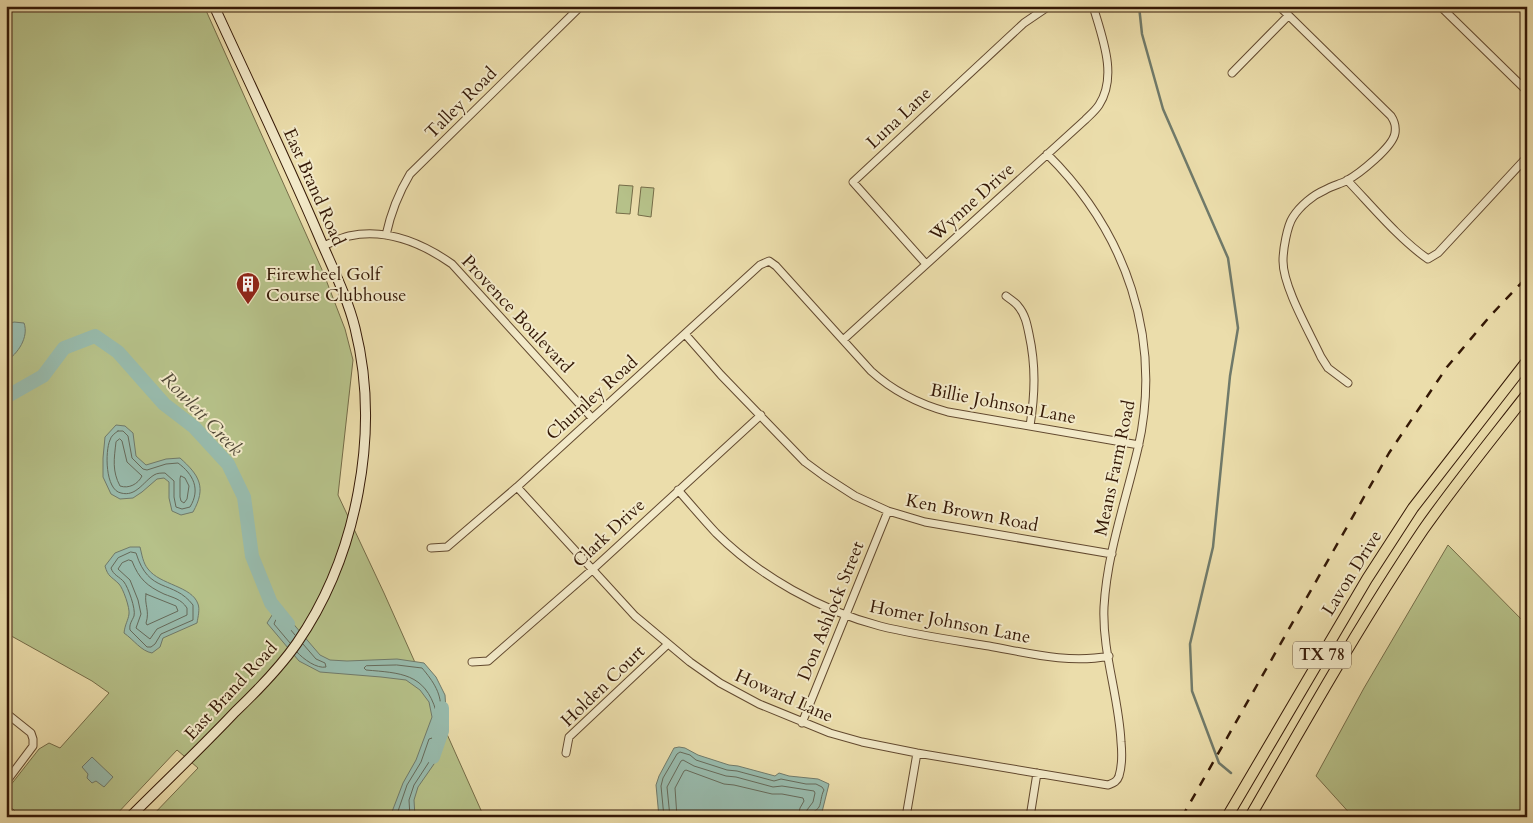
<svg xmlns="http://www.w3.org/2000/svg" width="1533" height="823" font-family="Cardo,serif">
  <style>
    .green { fill: #b6c189; stroke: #756c48 }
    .water { fill: #98bbad; stroke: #707a6a }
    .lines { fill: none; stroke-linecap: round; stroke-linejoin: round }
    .shore { stroke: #666a5a; stroke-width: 1 }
    .stream { stroke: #707a6a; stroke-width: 2.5 }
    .river { stroke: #98bbad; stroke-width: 14 }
    .minor-casing { stroke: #62492f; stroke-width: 9 }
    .tertiary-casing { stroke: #62492f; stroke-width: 11 }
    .secondary-casing { stroke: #341806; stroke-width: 11 }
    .primary-casing { stroke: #341806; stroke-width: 12 }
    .minor { stroke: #f2e9c8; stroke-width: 7 }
    .tertiary { stroke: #f2e9c8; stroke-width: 9 }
    .secondary { stroke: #f2e9c8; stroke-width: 9 }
    .primary { stroke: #ebddab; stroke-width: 10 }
    .rail { stroke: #341806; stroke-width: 2.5; stroke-dasharray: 9 9; stroke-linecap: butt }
    .labels { text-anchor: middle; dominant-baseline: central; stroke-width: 4; stroke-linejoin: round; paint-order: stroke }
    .shield { fill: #f2e9c8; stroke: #6d5740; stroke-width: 1 }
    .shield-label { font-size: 16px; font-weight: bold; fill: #341806 }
    .street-label { font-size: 18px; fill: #341806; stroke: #f2e9c8 }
    .poi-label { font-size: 18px; fill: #341806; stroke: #f2e9c8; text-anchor: start }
    .water-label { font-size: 19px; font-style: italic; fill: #524938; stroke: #f2e9c8 }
  </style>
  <rect width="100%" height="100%" fill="#ebddab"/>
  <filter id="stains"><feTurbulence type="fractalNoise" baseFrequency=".004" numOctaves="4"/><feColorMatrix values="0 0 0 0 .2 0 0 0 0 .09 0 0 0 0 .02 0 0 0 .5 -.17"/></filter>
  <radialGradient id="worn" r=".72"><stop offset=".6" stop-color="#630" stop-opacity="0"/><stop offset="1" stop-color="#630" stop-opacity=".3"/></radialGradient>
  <!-- green -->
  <path class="green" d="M6,6h198l119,266 22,57 8,31 -15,135 46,98 100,224h-333l47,-49 -21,-18 -63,67h-93l-15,-15v-11l33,-42 10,-6 11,5 49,-55 -17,-12 -86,-48z
    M619,185l14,1 -3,28 -14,-1z
    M641,187l13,1 -3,29 -13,-2z
    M1448,545l79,80v192h-174l-37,-41 48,-88z"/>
  <!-- water -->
  <path class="water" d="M14,322l10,1c5,14 -6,31 -18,38v-36z
    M116,425l9,1 8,7 3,23 10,9 20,-6 14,-1c19,17 27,29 13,54l-12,3 -9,-4 -3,-13v-16l-5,-4 -7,1 -15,13 -9,6 -13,1 -9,-5 -8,-17v-19l2,-21z
    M130,547h10c2,8 3,16 8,22 12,16 44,17 50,35 2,5 0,13 -1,19l-34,15 -3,9 -8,6c-11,-2 -18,-13 -28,-20 1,-9 4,-12 5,-19 1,-6 -6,-26 -10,-30 -8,-8 -11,-7 -14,-18l10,-13z
    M278,606l42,49 10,5 17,1 50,-2 27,4 12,14 9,18 1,16 -12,53 -16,23 -4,13 1,17h-25l13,-34 13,-23 16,-43 -3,-15 -9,-12 -14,-10 -25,-3 -61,-5 -21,-11 -32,-38z
    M679,747l6,1 13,7 31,10 9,1 37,10 4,-3 10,3 29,3 11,5 -7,28 -9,5h-154l-3,-32 3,-9 15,-28z
    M92,757l21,20 -9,10 -8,-6 -4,2 -5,-5 1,-4 -6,-7z"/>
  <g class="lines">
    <!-- shore -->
    <path class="shore" d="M118,431h5l5,5 4,22 11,11 4,1 19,-6 12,-1c15,11 23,26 12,44l-8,2 -6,-2 -2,-10v-16l-9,-8c-4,0 -8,0 -11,2 -11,7 -18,22 -33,18 -16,-3 -16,-42 -11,-53 1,-4 5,-7 8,-9z
      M120,439l2,2 5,21 15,14c-4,8 -13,13 -22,10 -8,-15 -6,-27 -4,-44z
      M181,476l4,2 4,8 -2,13 -3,4 -3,-2 -1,-4v-18z
      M131,552l5,1c13,42 37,26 57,52v15l-32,14 -6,10 -4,3h-4l-17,-17c-1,-6 2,-9 4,-14 2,-7 -6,-29 -10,-34 -4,-5 -11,-7 -13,-14l7,-10z
      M129,560l3,1c7,18 15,25 32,33 10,4 17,5 23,14v7l-30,14 -7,10 -14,-11 5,-14 -3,-14 -8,-20 -12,-11 4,-6z
      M146,594l30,12 2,5 -31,14 -1,-2c4,-12 -2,-19 0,-29z
      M290,643l-16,-19 3,-7h3l15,18
      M297,652c6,7 20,17 29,15l-1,-4 -9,-4 -13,-15
      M397,665l25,3c11,13 21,27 18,44l-4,-1c-11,-38 -36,-38 -70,-41l-2,-2 2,-2z
      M396,817l11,-32 14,-23 8,-23 3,-1 2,3 -5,21 -15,23 -5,15 1,17
      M664,817l-3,-31 2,-8 14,-24 3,-2 10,3 6,5 31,10 10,1 37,10 7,-2 25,5h10l6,3 2,3c-3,5 -3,14 -5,17 -3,5 -6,2 -7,10
      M670,817l-3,-30 14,-26 2,-1 11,6 32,10 10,1 37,10 9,-1 32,5 1,2 -2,9 -6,8 -1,7
      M677,817l-2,-29 9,-17 2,-1 38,14 10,1 38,9h10l21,4 1,3 -4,7 -2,9"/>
    <!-- stream -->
    <path class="stream" d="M1139,6l3,28 21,75 65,149 10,70 -8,48 -17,171 -23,97 2,47 27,72 12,10"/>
    <!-- river -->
    <path class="river" d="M6,397l37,-21 21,-28 31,-12 23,16 46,52 30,23 34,37 16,33 8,59 19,47 17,21
      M433,757l9,-26v-23"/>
    <!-- minor casing -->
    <g class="minor-casing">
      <path id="minor" d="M1279,6l112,110c4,6 5,10 4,17 -2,14 -36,41 -49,48 -6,3 -14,5 -21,9 -12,5 -25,16 -32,27 -6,9 -10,33 -10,44 0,26 27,72 38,96l7,11 20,15
        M1440,6l87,85
        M1232,73l56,-57
        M1347,180c24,25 53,60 81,79l10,-6 89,-96
        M386,235c5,-23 12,-41 24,-61l171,-168
        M323,246c8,-3 17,-8 26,-10 37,-8 73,7 103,28l140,154
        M926,264l-73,-82 171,-159 25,-17
        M1006,296c4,3 9,6 12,10 7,8 9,18 11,28 7,32 6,60 1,92
        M685,334l36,41 84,87 19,14 31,20 33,15 37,11 187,32
        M843,340l242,-220c5,-5 10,-9 14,-15 19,-29 3,-68 -6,-99
        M517,487l118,129 55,46 30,21 39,21 71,29 32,9 55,11 191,32c5,-2 9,-3 11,-9 3,-10 3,-24 2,-34 -2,-45 -19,-90 -17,-135 3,-54 22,-107 34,-159 25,-110 -12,-216 -91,-294
        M678,490c13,15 25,29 38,43 43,43 106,78 164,93 36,9 72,14 109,20 39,7 80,18 120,10
        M431,548l16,-1 70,-60 243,-222 9,-4 7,5 95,105c23,21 48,33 77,41l191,33
        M472,662l16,-1 104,-91 169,-155
        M6,713l25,20 2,6v7l-27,36
        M802,723l86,-212
        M566,753l3,-16 99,-93
        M906,817l11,-64
        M1030,817l7,-44"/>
    </g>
    <!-- tertiary casing -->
    <g class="tertiary-casing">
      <path id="tertiary" d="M6,812l6,5"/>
    </g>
    <!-- secondary casing -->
    <g class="secondary-casing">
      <path id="secondary" d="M130,817c35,-35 71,-69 105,-105 22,-21 44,-43 62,-69 60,-87 84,-211 58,-315 -8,-32 -24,-63 -37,-94 -33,-77 -69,-152 -104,-228"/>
    </g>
    <!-- primary casing -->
    <g class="primary-casing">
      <path id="primary" d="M1227,817l140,-238 46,-71 114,-147
        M1250,817c56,-97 111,-195 173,-287 33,-47 69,-91 104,-136"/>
    </g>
    <!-- minor -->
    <use href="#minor" class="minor"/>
    <!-- tertiary -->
    <use href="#tertiary" class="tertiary"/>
    <!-- secondary -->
    <use href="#secondary" class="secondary"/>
    <!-- primary -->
    <use href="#primary" class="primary"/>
    <!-- rail -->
    <path class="rail" d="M1182,817l207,-364 58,-86 44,-52 36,-38"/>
  </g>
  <!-- icons -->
  <defs>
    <g id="building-pin" transform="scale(1.25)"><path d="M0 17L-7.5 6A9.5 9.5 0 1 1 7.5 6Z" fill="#8f2418" stroke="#f2e9c8"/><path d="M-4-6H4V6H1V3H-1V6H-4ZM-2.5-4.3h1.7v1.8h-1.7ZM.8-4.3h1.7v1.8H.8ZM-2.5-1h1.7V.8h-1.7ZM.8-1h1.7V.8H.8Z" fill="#fff"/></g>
  </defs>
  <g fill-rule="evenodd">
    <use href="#building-pin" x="248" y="284"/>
  </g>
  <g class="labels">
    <!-- shield labels -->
    <rect class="shield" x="1293" y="641.5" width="58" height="27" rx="4"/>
    <g class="shield-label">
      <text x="1322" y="655">TX 78</text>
    </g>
    <!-- street labels -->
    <g class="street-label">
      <text transform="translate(461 103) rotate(-45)">Talley Road</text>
      <text transform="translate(899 118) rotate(-43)">Luna Lane</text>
      <text transform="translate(314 187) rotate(66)">East Brand Road</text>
      <text transform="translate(972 202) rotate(-42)">Wynne Drive</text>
      <text transform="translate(517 314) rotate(47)">Provence Boulevard</text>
      <text transform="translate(592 398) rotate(-42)">Chumley Road</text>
      <text transform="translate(1003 404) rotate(11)">Billie Johnson Lane</text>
      <text transform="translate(1115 468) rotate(-78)">Means Farm Road</text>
      <text transform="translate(972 513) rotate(11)">Ken Brown Road</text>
      <text transform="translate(609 533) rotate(-43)">Clark Drive</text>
      <text transform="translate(1352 573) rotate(-58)">Lavon Drive</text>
      <text transform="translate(831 611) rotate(-68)">Don Ashlock Street</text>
      <text transform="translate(950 622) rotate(11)">Homer Johnson Lane</text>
      <text transform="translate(603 686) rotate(-44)">Holden Court</text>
      <text transform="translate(231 691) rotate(-47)">East Brand Road</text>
      <text transform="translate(784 696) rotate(24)">Howard Lane</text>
    </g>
    <!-- poi labels -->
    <g class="poi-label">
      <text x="266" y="274">Firewheel Golf<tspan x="266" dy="21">Course Clubhouse</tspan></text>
    </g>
    <!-- water labels -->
    <g class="water-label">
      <text transform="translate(202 414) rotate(46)">Rowlett Creek</text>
    </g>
  </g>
  <!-- margin -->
  <rect width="1533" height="823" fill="none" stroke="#ebddab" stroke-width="25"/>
  <rect x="8" y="8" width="1518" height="808" fill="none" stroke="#341806" stroke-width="2.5"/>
  <rect x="12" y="12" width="1508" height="798" fill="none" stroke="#341806"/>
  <rect width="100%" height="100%" filter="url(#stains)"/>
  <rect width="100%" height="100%" fill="url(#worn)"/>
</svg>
